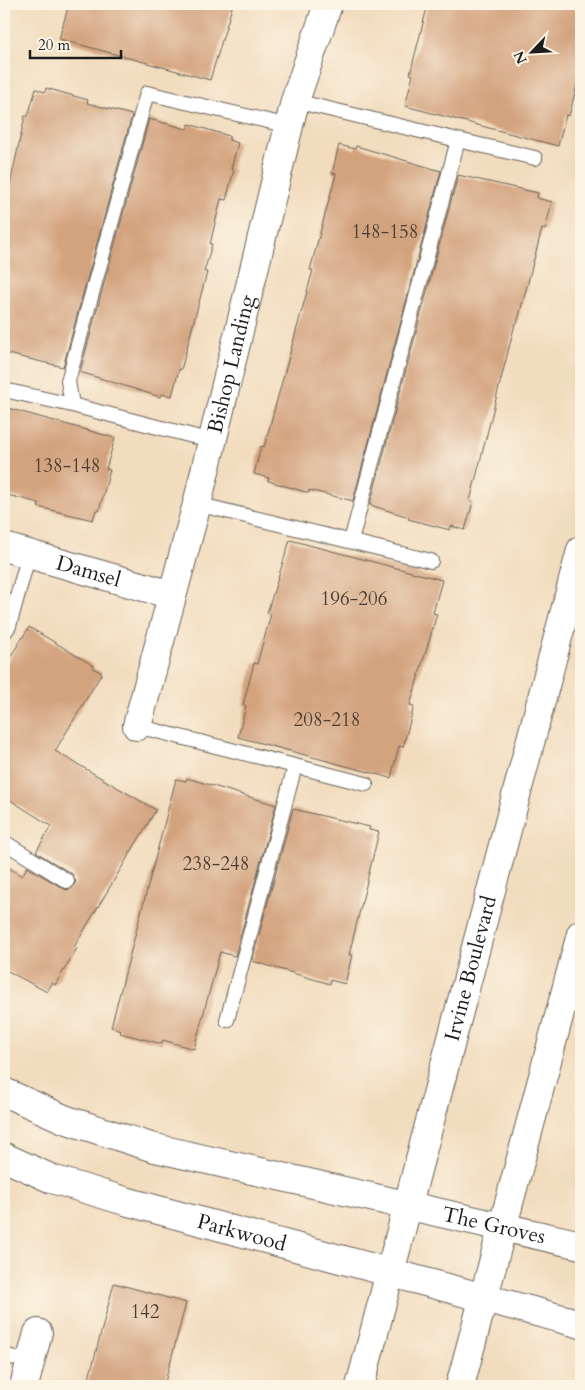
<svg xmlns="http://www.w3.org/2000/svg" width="585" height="1390" font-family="Cardo,serif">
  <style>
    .building { fill: #d3a37e }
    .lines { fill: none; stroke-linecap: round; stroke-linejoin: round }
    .lane-casing { stroke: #675f55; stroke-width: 16 }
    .street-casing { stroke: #675f55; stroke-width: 30 }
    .secondary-casing { stroke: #675f55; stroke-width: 30 }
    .primary-casing { stroke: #675f55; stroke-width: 30 }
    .lane { stroke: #fff; stroke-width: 14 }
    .street { stroke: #fff; stroke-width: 28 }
    .secondary { stroke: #fff; stroke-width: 28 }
    .primary { stroke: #fff; stroke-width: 28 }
    .labels { text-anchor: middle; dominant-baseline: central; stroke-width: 5; stroke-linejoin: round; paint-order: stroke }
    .number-label { font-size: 19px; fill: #4a3e34 }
    .street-label { font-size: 21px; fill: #1c1c1c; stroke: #fcf5e5 }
  </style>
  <rect width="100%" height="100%" fill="#fcf5e5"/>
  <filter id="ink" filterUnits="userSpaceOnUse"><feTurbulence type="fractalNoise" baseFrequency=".02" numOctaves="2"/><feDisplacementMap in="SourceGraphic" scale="10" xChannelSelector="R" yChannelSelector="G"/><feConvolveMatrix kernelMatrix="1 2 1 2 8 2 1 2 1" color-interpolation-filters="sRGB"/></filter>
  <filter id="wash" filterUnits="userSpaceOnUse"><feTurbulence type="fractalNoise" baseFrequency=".0096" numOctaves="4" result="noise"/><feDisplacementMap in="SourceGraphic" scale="20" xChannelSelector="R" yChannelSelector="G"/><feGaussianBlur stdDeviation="1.12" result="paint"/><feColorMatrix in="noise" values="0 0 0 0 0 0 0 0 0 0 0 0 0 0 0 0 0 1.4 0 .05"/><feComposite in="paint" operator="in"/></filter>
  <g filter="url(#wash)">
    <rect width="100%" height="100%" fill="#f2dcbe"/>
    <g id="blocks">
      <!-- building -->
      <path class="building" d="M69,4h164l-23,76 -151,-41z
        M428,4h153v65l-12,47 -3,-1 -8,31 -153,-40 8,-31 -3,-1z
        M46,88l42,12 -1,3 45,12 -69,252 -59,-14v-141l21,-96h3l8,-27 9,3z
        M149,119l38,10 2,-5 40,12v4l9,3 -7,26 3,1 -8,30 -5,-1 -11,45h2l-8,28h3l-26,98 -2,-1 -7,27 -11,-2 -1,3 -80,-25z
        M339,145l16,4 1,-3 85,25 -88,330 -44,-11v3l-41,-12 1,-3 -15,-4 7,-28 3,1 49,-177h-3l26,-96 -4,-1z
        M458,175l80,18 -1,5 15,4 -7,28 -3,-1 -25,95h-2l-45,177 3,1 -8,28 -14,-4 -1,4 -42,-11 1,-2 -39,-12z
        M4,407l111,31 -9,31 4,1 -11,41 -3,-1 -3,10 -55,-13 1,-4 -35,-9z
        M290,540l152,40 -9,33 4,1 -27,91 4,1 -11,41 -4,-1 -8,32 -153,-41 8,-31 -3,-1 11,-42 3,1 14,-50 -4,-1z
        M29,627l65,39 -1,2 9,5 -47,78 101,59 -82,137 3,1 -22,37 -3,-2 -5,9 -43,-23v-104l18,11 5,-9 39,23 6,-2 4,-6 -4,-8 -36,-22 15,-26 -47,-30v-129z
        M187,778l89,27 -41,151 -15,-4 -26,97 -31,-9 -1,4 -42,-11 1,-3 -10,-3 65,-248 10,2z
        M293,809l77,18 -1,3 10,2 -30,123h3l-7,29 -15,-4v4l-78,-23z
        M114,1283l72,20 -22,83h-77z"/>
    </g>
  </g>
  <g filter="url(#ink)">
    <use href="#blocks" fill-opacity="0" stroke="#675f55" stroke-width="1"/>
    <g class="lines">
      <!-- lane casing -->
      <g class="lane-casing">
        <path id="lane" d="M295,101l163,39 -107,401
          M458,140l77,18
          M4,390l68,15
          M212,441l-140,-36 -4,-24 79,-288 142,33
          M197,504l234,57
          M4,633l5,-7 20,-72
          M137,726l229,58
          M4,842l63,39
          M227,1020l68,-254
          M4,1355l26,7"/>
      </g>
      <!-- street casing -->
      <g class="street-casing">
        <g id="street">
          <path id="s1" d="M4,547l168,48"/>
          <path id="s2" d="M137,726l60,-222 98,-403 33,-97"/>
          <path d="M24,1386l14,-53"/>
        </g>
      </g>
      <!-- secondary casing -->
      <g class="secondary-casing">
        <g id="secondary">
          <path id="s3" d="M4,1092l60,27 87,28 430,98"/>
          <path id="s4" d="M4,1157l48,22 73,22 456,123"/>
        </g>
      </g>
      <!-- primary casing -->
      <g class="primary-casing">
        <g id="primary">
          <path id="s5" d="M360,1386l221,-836"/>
          <path d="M460,1386l121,-452"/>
        </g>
      </g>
      <!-- lane -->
      <use href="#lane" class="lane"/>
      <!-- street -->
      <use href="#street" class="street"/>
      <!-- secondary -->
      <use href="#secondary" class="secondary"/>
      <!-- primary -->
      <use href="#primary" class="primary"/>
    </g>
  </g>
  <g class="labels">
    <!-- number labels -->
    <g class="number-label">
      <text x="385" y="232">148-158</text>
      <text x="67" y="466">138-148</text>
      <text x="354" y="599">196-206</text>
      <text x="327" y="720">208-218</text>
      <text x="216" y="864">238-248</text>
      <text x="145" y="1312">142</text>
    </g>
    <!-- street labels -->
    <g class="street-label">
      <text stroke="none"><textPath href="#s2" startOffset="374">Bishop Landing</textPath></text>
      <text stroke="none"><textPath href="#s1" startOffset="88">Damsel</textPath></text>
      <text stroke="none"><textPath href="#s5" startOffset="432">Irvine Boulevard</textPath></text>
      <text stroke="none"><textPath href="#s3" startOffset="509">The Groves</textPath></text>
      <text stroke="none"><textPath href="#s4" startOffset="250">Parkwood</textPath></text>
    </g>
  </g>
  <!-- margin -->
  <rect width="585" height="1390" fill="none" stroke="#fcf5e5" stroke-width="20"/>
  <!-- north arrow -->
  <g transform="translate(532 52) rotate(245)" stroke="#fcf5e5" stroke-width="4" paint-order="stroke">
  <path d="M0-4L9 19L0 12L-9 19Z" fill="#1c1c1c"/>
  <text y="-8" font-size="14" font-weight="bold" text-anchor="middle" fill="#1c1c1c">N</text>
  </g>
  <!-- scale -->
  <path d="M30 50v8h91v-8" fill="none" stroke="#1c1c1c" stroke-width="2.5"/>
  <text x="38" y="50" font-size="15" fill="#1c1c1c" stroke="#fcf5e5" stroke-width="4" paint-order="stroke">20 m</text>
</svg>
